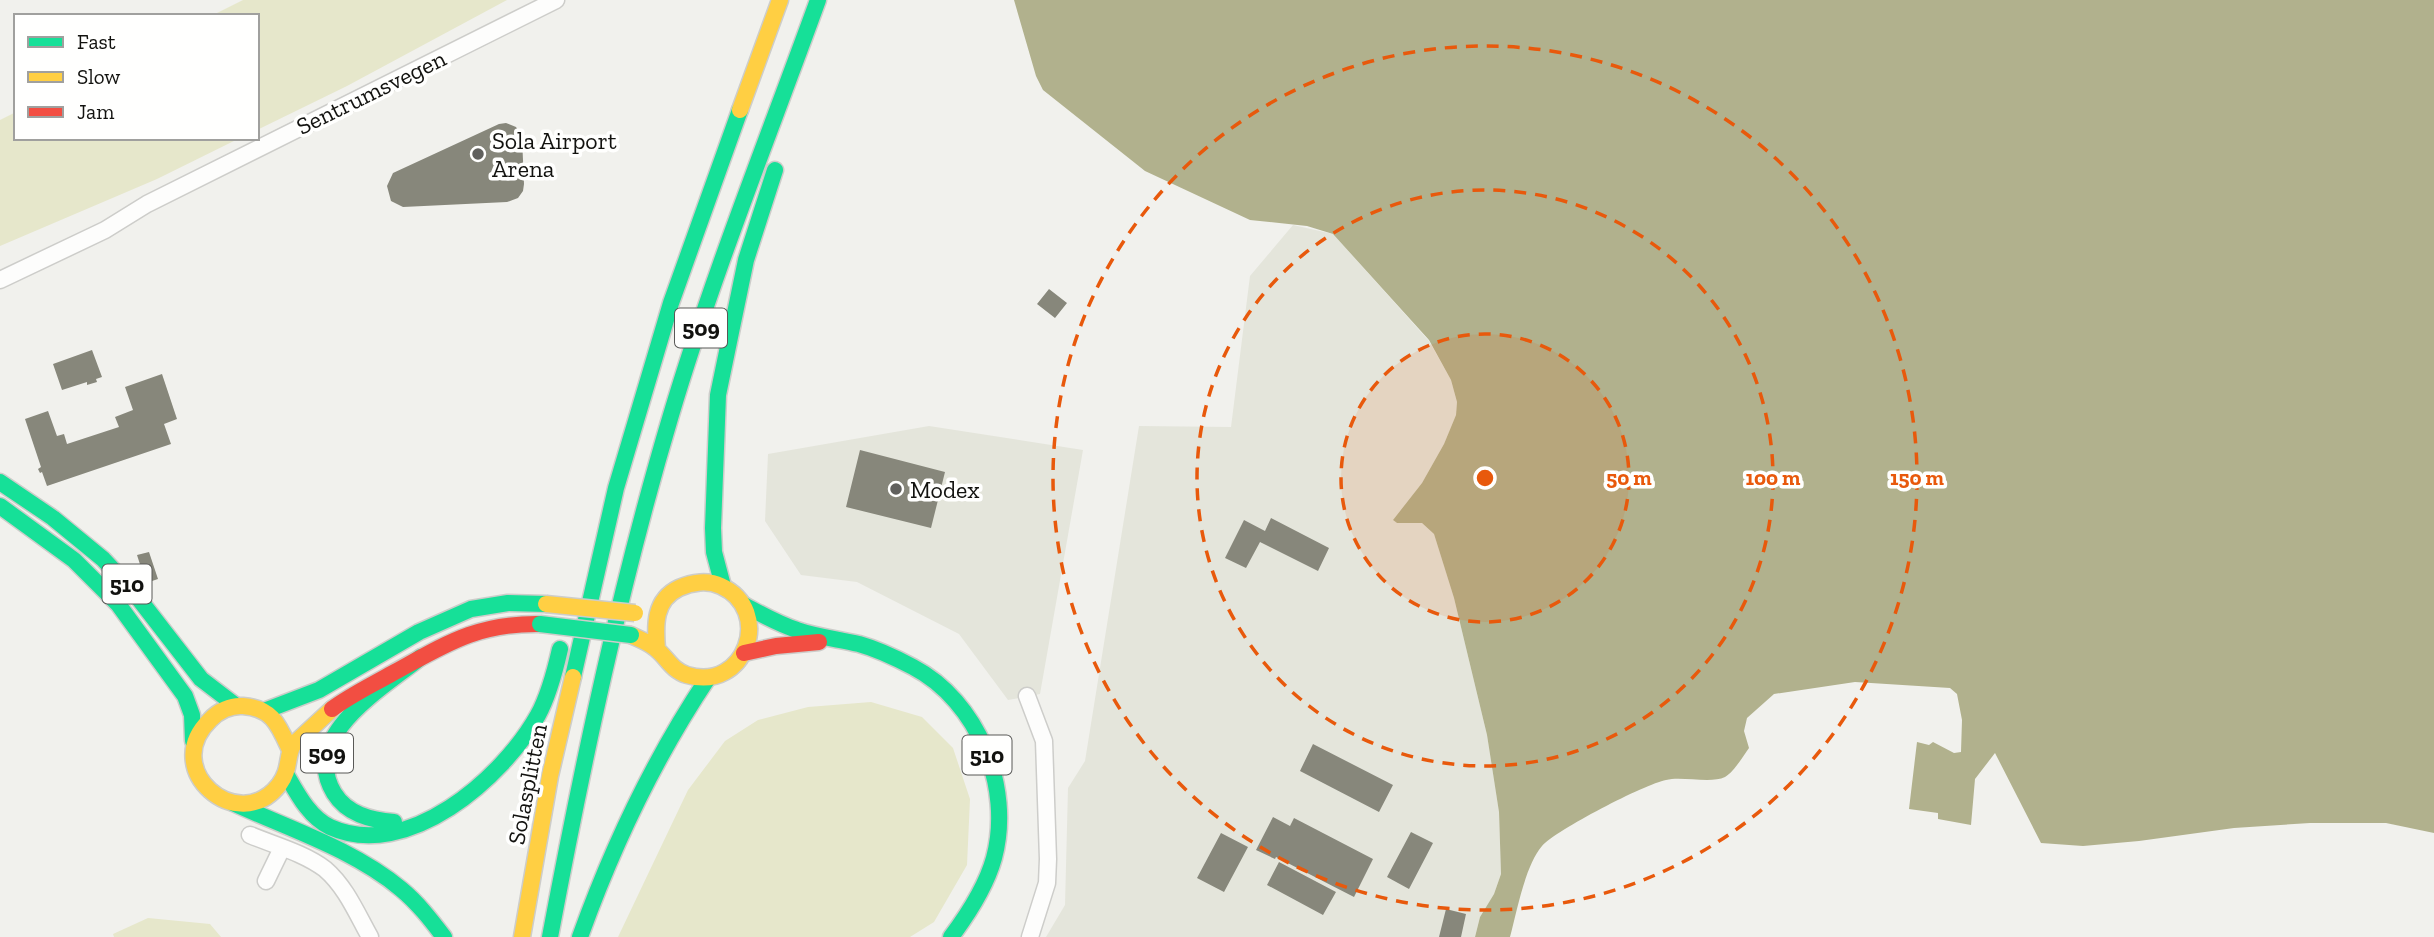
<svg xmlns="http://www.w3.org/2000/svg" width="2434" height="937" font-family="'Zilla Slab',serif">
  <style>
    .built { fill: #e4e5db }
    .green { fill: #e6e7cb }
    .water { fill: #b1b18d }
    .building { fill: #87877b }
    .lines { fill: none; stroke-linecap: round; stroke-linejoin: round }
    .street-casing { stroke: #cdcdca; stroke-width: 19 }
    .fast-casing { stroke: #cdcdca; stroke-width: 19 }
    .slow-casing { stroke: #cdcdca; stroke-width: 19 }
    .jam-casing { stroke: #cdcdca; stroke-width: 19 }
    .street { stroke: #fdfdfc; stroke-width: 16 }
    .fast { stroke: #16e098; stroke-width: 16 }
    .slow { stroke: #ffcf43; stroke-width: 16 }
    .jam { stroke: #f24e42; stroke-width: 16 }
    .fast-bridge-casing { stroke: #cdcdca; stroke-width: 19; stroke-linecap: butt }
    .slow-bridge-casing { stroke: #cdcdca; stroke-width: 19; stroke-linecap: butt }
    .fast-bridge { stroke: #16e098; stroke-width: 16 }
    .slow-bridge { stroke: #ffcf43; stroke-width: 16 }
    .ring { fill: none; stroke: #e8590c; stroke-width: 3.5; stroke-dasharray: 12 9 }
    .poi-dot { fill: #60605d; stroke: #fffffe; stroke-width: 2.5 }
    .labels { text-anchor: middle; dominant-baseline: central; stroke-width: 7; stroke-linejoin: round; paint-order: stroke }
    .shield { fill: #fffffe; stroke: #595957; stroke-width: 2 }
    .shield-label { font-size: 23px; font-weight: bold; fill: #12120f }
    .street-label { font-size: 24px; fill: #12120f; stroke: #fffffe }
    .poi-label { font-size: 24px; fill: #12120f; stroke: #fffffe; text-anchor: start }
    .centre { fill: #e8590c; stroke: #fffffe; stroke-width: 3.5 }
    .ring-label { font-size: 21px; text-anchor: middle; font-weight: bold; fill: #e8590c; stroke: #fffffe; stroke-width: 7; stroke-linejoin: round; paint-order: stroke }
  </style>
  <rect width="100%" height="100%" fill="#f1f1ed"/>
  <!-- built -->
  <path class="built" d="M1293,225l40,9 96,107 22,39 6,22 -1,13 -12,29 -22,39 -29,37 4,3h25l12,11 20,64 33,137 12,77 2,62 -7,20 -14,23 -5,20h-429l19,-32 3,-117 17,-27 54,-335 92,1 19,-151z
    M929,426l154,24 -43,244 -32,6 -49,-66 -102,-52 -56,-7 -36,-54 3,-67z"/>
  <!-- green -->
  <path class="green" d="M243,0h264l-160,86 -90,44v-114h-46z
    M16,112v26h224l-83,41 -157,67v-126z
    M871,702l51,15 31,31 17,51 -3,66 -33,57 -24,15h-292l70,-147 37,-49 33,-21 50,-13z
    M148,918l62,6 11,13h-107l-1,-3z"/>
  <!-- water -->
  <path class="water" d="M1014,0h1420v833l-48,-10h-76l-76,5 -95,13 -56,5 -42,-3 -46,-90 -20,26 -4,46 -33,-6v-6l-29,-4 8,-67 12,3 4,-3 21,11 7,-1 1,-32 -5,-26 -7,-6 -95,-6 -81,12 -27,24 -3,13 5,17c-6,8 -15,24 -24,29 -14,7 -43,-1 -59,3 -21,4 -110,50 -124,66 -17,20 -25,65 -32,91h-35l5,-20 14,-23 7,-20 -2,-62 -12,-77 -33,-137 -20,-64 -12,-11h-25l-4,-3 29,-37 22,-39 12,-29 1,-13 -6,-22 -22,-40 -96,-106 -26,-8 -57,-6 -105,-49 -102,-81 -7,-14z"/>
  <!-- building -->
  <path class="building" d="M506,123l10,4 6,10 2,47 -1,7 -5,7 -11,4 -104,5 -12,-6 -4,-15 6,-13 106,-49z
    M1049,289l18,14 -12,15 -18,-14z
    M92,350l10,27 -6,2 1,3 -10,3v-3l-25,8 -9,-26z
    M162,374l15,45 -13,5 7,20 -124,42 -5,-14 -2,1 -2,-4 3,-2 -16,-48 23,-8 9,25 7,-2 3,10 52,-17 -4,-10 18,-7 -8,-23z
    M860,450l85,22 -14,56 -85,-21z
    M1271,518l58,30 -11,23 -58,-29 -14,26 -21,-10 19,-38 21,11z
    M149,552l9,27 -12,4 -9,-28z
    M1313,744l80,41 -14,27 -79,-41z
    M1273,817l17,9 4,-8 79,41 -19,38 -78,-40 -1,2 -19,-9z
    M1411,832l22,11 -24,46 -22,-12z
    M1221,833l27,14 -24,45 -27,-14z
    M1279,862l57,30 -13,23 -56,-30z
    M1446,909l20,5 -5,23h-22z"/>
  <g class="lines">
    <!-- street casing -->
    <g class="street-casing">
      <path id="street" d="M0,280l105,-50 42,-26 409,-204
        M1027,696l17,45 4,118 -1,24 -17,54
        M250,835c24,10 54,18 75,34 21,18 32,45 45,68
        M266,881l16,-33"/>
    </g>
    <!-- fast casing -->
    <g class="fast-casing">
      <path id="fast" d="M0,482l53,36 50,41 29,31 69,89 34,26
        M0,506l74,54 44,44 67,92 7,19 1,26
        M723,586l-9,-34 -1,-24 5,-133 28,-135 29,-90
        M744,605c17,9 34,19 53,25 20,7 41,9 62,14 18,5 37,14 54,23 65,34 100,120 81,191 -8,29 -25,55 -43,79
        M573,677l43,-189 55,-185 69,-193
        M264,711l55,-21 100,-58 52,-23 37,-6 38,1
        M286,774c11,19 23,43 44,53 77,35 173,-49 208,-112 11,-20 17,-44 22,-66
        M233,803c56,26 120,46 168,86 17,14 30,31 43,48
        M394,822c-24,-2 -47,-8 -60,-29 -35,-58 51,-106 87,-136
        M550,937c33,-175 70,-351 121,-522 42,-141 97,-277 147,-415
        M580,937c33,-92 74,-178 128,-259"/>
    </g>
    <!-- slow casing -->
    <g class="slow-casing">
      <path id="slow" d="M740,110l40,-110
        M631,635c8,4 17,7 24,13 12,9 16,22 32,27 59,18 87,-65 34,-89 -13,-6 -29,-4 -42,2 -25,12 -24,37 -22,61
        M290,750c-11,-24 -17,-42 -47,-44 -12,-1 -25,5 -33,14 -51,49 28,117 69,65 12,-16 7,-28 14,-40l39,-36
        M522,937l28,-161 23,-99"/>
    </g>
    <!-- jam casing -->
    <g class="jam-casing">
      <path id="jam" d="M744,653l32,-7 43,-4
        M332,709c19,-14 40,-24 61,-36 53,-29 84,-50 147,-49"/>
    </g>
    <!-- street -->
    <use href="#street" class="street"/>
    <!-- fast -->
    <use href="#fast" class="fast"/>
    <!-- slow -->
    <use href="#slow" class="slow"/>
    <!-- jam -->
    <use href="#jam" class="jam"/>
    <!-- fast-bridge casing -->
    <g class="fast-bridge-casing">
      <path id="fast-bridge" d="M540,624l91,11"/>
    </g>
    <!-- slow-bridge casing -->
    <g class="slow-bridge-casing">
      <path id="slow-bridge" d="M546,604l89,9"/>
    </g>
    <!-- fast-bridge -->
    <use href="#fast-bridge" class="fast-bridge"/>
    <!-- slow-bridge -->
    <use href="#slow-bridge" class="slow-bridge"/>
  </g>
  <!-- distance rings -->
  <circle cx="1485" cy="478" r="144" fill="#e8590c" fill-opacity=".12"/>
  <g class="ring">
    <circle cx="1485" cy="478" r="144"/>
    <circle cx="1485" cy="478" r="288"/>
    <circle cx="1485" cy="478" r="432"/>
  </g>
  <!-- markers -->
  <g class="poi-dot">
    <circle cx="478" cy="154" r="7"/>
    <circle cx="896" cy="489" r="7"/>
  </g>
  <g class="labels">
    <!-- shield labels -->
    <g class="shield">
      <rect x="675" y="308.5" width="52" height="39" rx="5"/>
      <rect x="102.5" y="564.5" width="49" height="39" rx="5"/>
      <rect x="301" y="733.5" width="52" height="39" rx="5"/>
      <rect x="962.5" y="735.5" width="49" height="39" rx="5"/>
    </g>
    <g class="shield-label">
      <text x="701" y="328">509</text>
      <text x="127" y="584">510</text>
      <text x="327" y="753">509</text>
      <text x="987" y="755">510</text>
    </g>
    <!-- street labels -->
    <g class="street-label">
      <text transform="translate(371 92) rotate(-26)">Sentrumsvegen</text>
      <text transform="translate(527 784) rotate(-79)">Solasplitten</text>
    </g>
    <!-- poi labels -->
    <g class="poi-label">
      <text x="492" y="140">Sola Airport<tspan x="492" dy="28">Arena</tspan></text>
      <text x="910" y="489">Modex</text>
    </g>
  </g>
  <circle cx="1485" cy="478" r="10" class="centre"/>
  <g class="ring-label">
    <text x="1629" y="485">50 m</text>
    <text x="1773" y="485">100 m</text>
    <text x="1917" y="485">150 m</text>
  </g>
  <!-- legend -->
  <rect x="14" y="14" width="245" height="126" fill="#fffffe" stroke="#a0a09e" stroke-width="2"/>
  <rect x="28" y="37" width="35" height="10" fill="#16e098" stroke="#a0a09e" stroke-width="2"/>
  <text x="77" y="49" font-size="21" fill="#12120f">Fast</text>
  <rect x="28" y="72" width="35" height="10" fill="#ffcf43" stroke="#a0a09e" stroke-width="2"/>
  <text x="77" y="84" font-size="21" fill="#12120f">Slow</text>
  <rect x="28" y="107" width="35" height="10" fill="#f24e42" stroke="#a0a09e" stroke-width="2"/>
  <text x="77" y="119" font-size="21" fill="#12120f">Jam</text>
</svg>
